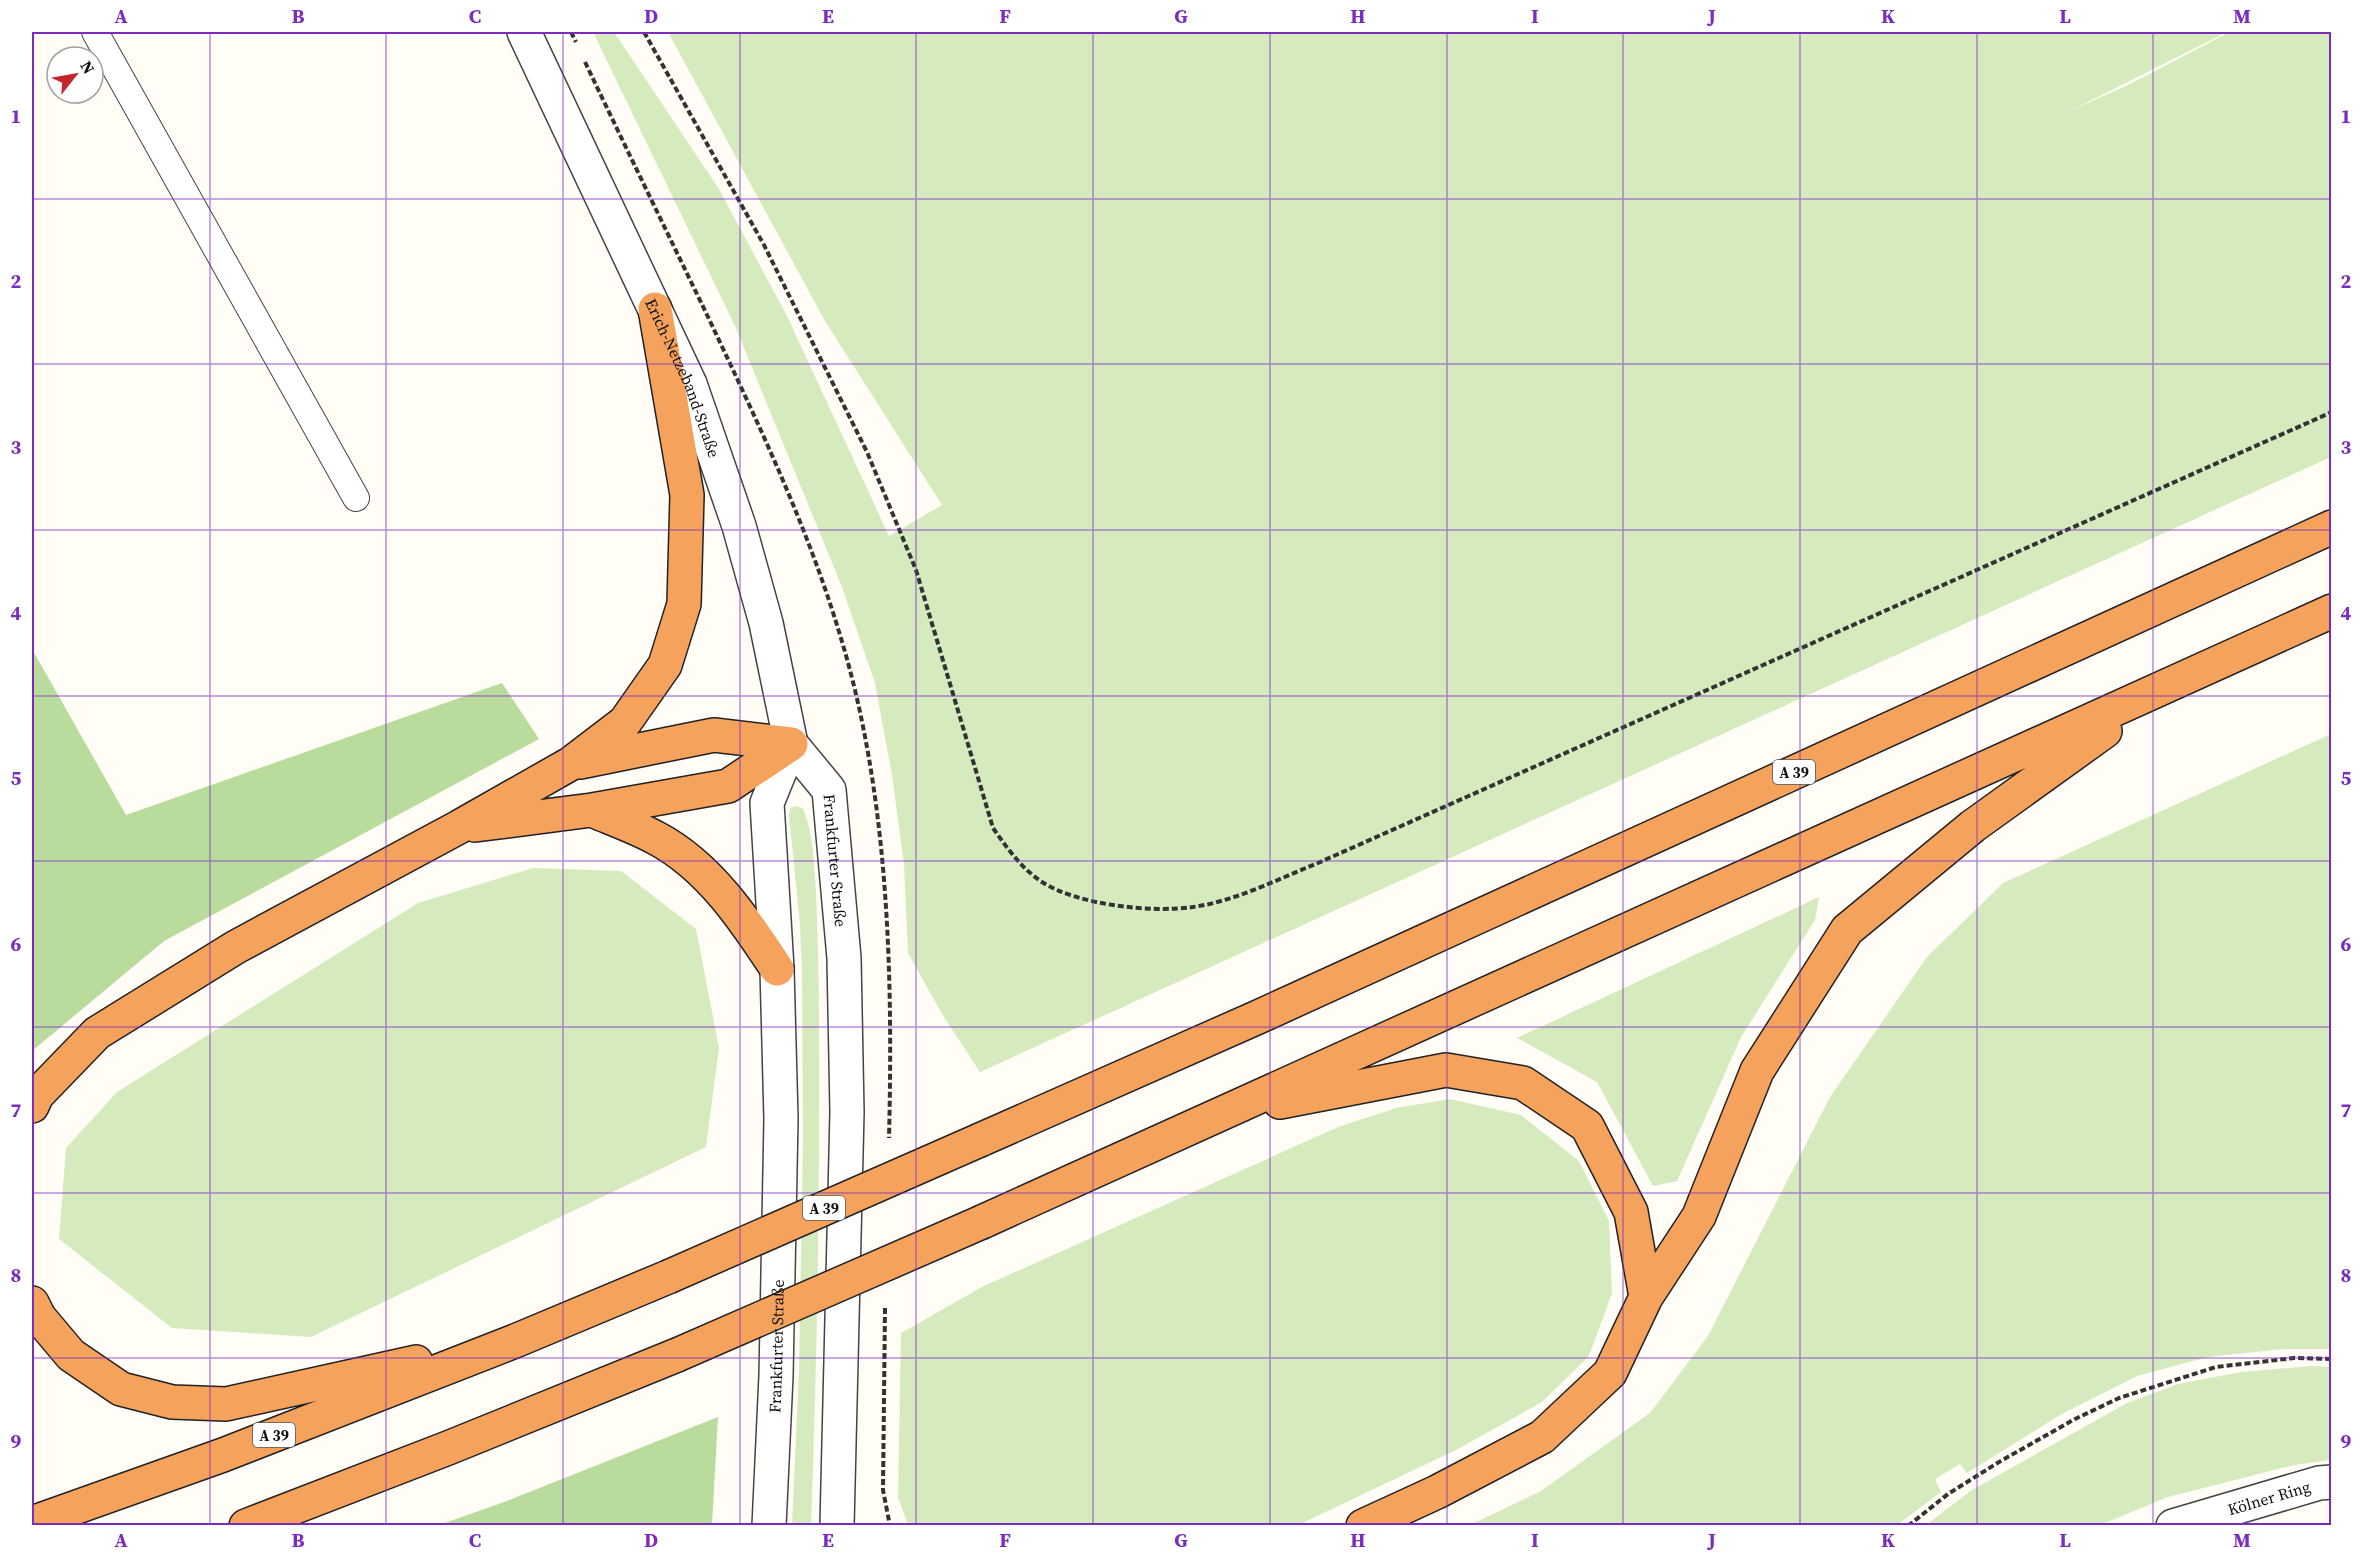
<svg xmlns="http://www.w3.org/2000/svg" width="2363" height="1557" font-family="'Source Serif 4',serif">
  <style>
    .green { fill: #d5ebbd }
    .forest { fill: #b9dc9c }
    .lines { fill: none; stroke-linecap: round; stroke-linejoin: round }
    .service-casing { stroke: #444; stroke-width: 28 }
    .minor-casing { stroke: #444; stroke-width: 36 }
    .tertiary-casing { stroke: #444; stroke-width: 36 }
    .motorway-casing { stroke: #222; stroke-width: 36 }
    .path { stroke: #333; stroke-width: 4; stroke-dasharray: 6 3; stroke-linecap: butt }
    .service { stroke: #fff; stroke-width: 26 }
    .minor { stroke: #fff; stroke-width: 33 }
    .tertiary { stroke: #fff; stroke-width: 33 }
    .motorway { stroke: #f5a25d; stroke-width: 33 }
    .motorway-bridge-casing { stroke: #222; stroke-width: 36; stroke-linecap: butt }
    .motorway-bridge { stroke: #f5a25d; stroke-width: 33 }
    .grid { fill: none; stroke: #7b2cbf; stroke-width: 1.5; stroke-opacity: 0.55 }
    .labels { text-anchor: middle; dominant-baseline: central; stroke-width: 6; stroke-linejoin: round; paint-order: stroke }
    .shield { fill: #fff; stroke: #585858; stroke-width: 1.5 }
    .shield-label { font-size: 15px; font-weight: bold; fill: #111 }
    .street-label { font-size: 16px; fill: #111; stroke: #fff }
    .neatline { fill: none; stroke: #7b2cbf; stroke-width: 2 }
    .grid-label { font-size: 20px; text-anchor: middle; font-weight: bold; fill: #7b2cbf }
  </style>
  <rect width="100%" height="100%" fill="#fffdf5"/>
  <!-- green -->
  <path class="green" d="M593,32h21l105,157 67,125 103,222 53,-31 -117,-184 -157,-289h1559l-157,79 58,-26 102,-53h101v425l-1351,615 -38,-58 -34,-61 -4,-89 -12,-89 -17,-92 -33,-96 -107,-261z
    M2331,734v615h-47l-76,8 -71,19 -77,39 -93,58 -7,-9 -25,15 6,13 -44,33h-427l71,-34 109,-78 58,-77 122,-239 97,-140 76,-74z
    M794,806l9,2c11,27 11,57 13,85 2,46 3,91 3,137 1,165 -2,330 -8,496l-19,-1 7,-154 4,-232 -1,-167 -2,-47 -11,-110 1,-6z
    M533,868l88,3 75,58 23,119 -13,99 -395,190 -139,-9 -113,-89 7,-91 51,-56 301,-189z
    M1819,897l-4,23 -74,117 -64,144 -24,5 -56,-104 -80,-44z
    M1450,1099l71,16 58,46 30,60 3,72 -23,63 -47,46 -86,48 -158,75h-390l-10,-28 3,-164 81,-46 356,-160 58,-19z
    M2311,1366l20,1v93l-37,5 -126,32 -68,28h-174l46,-35 155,-87 51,-19 63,-12z"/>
  <!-- forest -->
  <path class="forest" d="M32,649l94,166 376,-132 37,56 -375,202 -132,110z
    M718,1417l-6,108h-273l68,-24z"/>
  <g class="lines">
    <!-- service casing -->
    <g class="service-casing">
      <path id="service" d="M95,32l261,466"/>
    </g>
    <!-- minor casing -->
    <g class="minor-casing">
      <g id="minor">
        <path id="s1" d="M2173,1526l146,-43 13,-1"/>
      </g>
    </g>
    <!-- tertiary casing -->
    <g class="tertiary-casing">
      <g id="tertiary">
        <path id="s2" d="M524,32l166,352 49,142 27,97 25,121 38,46 15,168 3,154 -10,414"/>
        <path id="s3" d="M769,1526l7,-150 5,-257 -4,-150 -10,-166 24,-59"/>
      </g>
    </g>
    <!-- motorway casing -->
    <g class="motorway-casing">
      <path id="motorway" d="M580,762l134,-27 77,9
        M592,810c21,9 44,17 64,28 53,28 89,82 121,131
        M475,825l117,-15 136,-24 63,-42
        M1280,1102l166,-32 77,13 64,43 44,86 15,85
        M32,1106l5,-11 60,-62 139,-86 223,-120 111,-63 55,-42 40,-57 19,-61 3,-109 -32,-186
        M980,1140l276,-122 1076,-491
        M982,1222l1350,-611
        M32,1303l7,14 32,38 50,34 51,13 54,2 190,-42
        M32,1523l191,-68 292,-114 153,-64
        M246,1526l202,-78 229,-93
        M1363,1526l74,-34 105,-55 68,-64 36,-76 53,-81 58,-145 90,-141 126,-104 132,-95"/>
    </g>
    <!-- path -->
    <path class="path" d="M571,32l5,10
      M644,32l120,213 103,207 49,118 77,258c14,20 28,40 49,54 35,23 110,31 151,25 43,-6 85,-28 125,-44l1014,-451
      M585,62c41,86 83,172 124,257 49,104 98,206 131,316 49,160 53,338 49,503
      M885,1308l-2,182 7,36
      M1908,1526l40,-32 51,-32 76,-43 44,-21 97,-31 78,-9 38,1"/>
    <!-- service -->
    <use href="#service" class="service"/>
    <!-- minor -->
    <use href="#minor" class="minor"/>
    <!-- tertiary -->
    <use href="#tertiary" class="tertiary"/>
    <!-- motorway -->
    <use href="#motorway" class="motorway"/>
    <!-- motorway-bridge casing -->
    <g class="motorway-bridge-casing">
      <path id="motorway-bridge" d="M668,1277l312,-137
        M677,1355l305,-133"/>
    </g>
    <!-- motorway-bridge -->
    <use href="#motorway-bridge" class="motorway-bridge"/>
  </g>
  <!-- grid -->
  <path class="grid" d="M210,32v1494M386,32v1494M563,32v1494M740,32v1494M916,32v1494M1093,32v1494M1270,32v1494M1447,32v1494M1623,32v1494M1800,32v1494M1977,32v1494M2153,32v1494M32,199h2300M32,364h2300M32,530h2300M32,696h2300M32,861h2300M32,1027h2300M32,1193h2300M32,1358h2300"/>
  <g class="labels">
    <!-- shield labels -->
    <g class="shield">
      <rect x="1773" y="760" width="42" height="24" rx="4.5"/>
      <rect x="803" y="1196" width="42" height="24" rx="4.5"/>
      <rect x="253" y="1423" width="42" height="24" rx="4.5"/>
    </g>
    <g class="shield-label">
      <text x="1794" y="772">A 39</text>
      <text x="824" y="1208">A 39</text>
      <text x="274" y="1435">A 39</text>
    </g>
    <!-- street labels -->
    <g class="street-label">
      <text stroke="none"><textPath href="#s2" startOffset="381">Erich-Netzeband-Straße</textPath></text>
      <text stroke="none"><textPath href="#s2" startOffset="894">Frankfurter Straße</textPath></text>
      <text stroke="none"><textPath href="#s3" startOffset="180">Frankfurter Straße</textPath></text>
      <text stroke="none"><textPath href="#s1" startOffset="100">Kölner Ring</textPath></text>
    </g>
  </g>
  <!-- border -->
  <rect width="2363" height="1557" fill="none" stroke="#ffffff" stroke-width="66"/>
  <!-- north arrow -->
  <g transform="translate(75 75) rotate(59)"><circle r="28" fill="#ffffff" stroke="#a0a0a0" stroke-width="1.5"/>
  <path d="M0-4.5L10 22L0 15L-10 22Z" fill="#c4262e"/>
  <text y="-9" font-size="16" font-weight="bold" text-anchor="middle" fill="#111111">N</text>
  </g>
  <rect x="33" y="33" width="2297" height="1491" class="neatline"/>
  <g class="grid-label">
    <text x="121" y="23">A</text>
    <text x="298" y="23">B</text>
    <text x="475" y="23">C</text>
    <text x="651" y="23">D</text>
    <text x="828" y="23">E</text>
    <text x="1005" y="23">F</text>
    <text x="1181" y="23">G</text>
    <text x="1358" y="23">H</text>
    <text x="1535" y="23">I</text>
    <text x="1712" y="23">J</text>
    <text x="1888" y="23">K</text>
    <text x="2065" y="23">L</text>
    <text x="2242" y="23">M</text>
    <text x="16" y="123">1</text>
    <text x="2346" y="123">1</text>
    <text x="16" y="288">2</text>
    <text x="2346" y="288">2</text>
    <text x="16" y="454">3</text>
    <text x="2346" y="454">3</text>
    <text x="16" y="620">4</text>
    <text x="2346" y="620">4</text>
    <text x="16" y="785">5</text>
    <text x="2346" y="785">5</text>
    <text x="16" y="951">6</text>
    <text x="2346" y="951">6</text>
    <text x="16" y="1117">7</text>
    <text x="2346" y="1117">7</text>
    <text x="16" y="1282">8</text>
    <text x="2346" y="1282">8</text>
    <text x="16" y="1448">9</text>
    <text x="2346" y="1448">9</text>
    <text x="121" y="1547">A</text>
    <text x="298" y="1547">B</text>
    <text x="475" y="1547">C</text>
    <text x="651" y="1547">D</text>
    <text x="828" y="1547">E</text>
    <text x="1005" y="1547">F</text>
    <text x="1181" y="1547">G</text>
    <text x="1358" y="1547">H</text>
    <text x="1535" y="1547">I</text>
    <text x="1712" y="1547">J</text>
    <text x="1888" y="1547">K</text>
    <text x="2065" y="1547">L</text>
    <text x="2242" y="1547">M</text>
  </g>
</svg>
